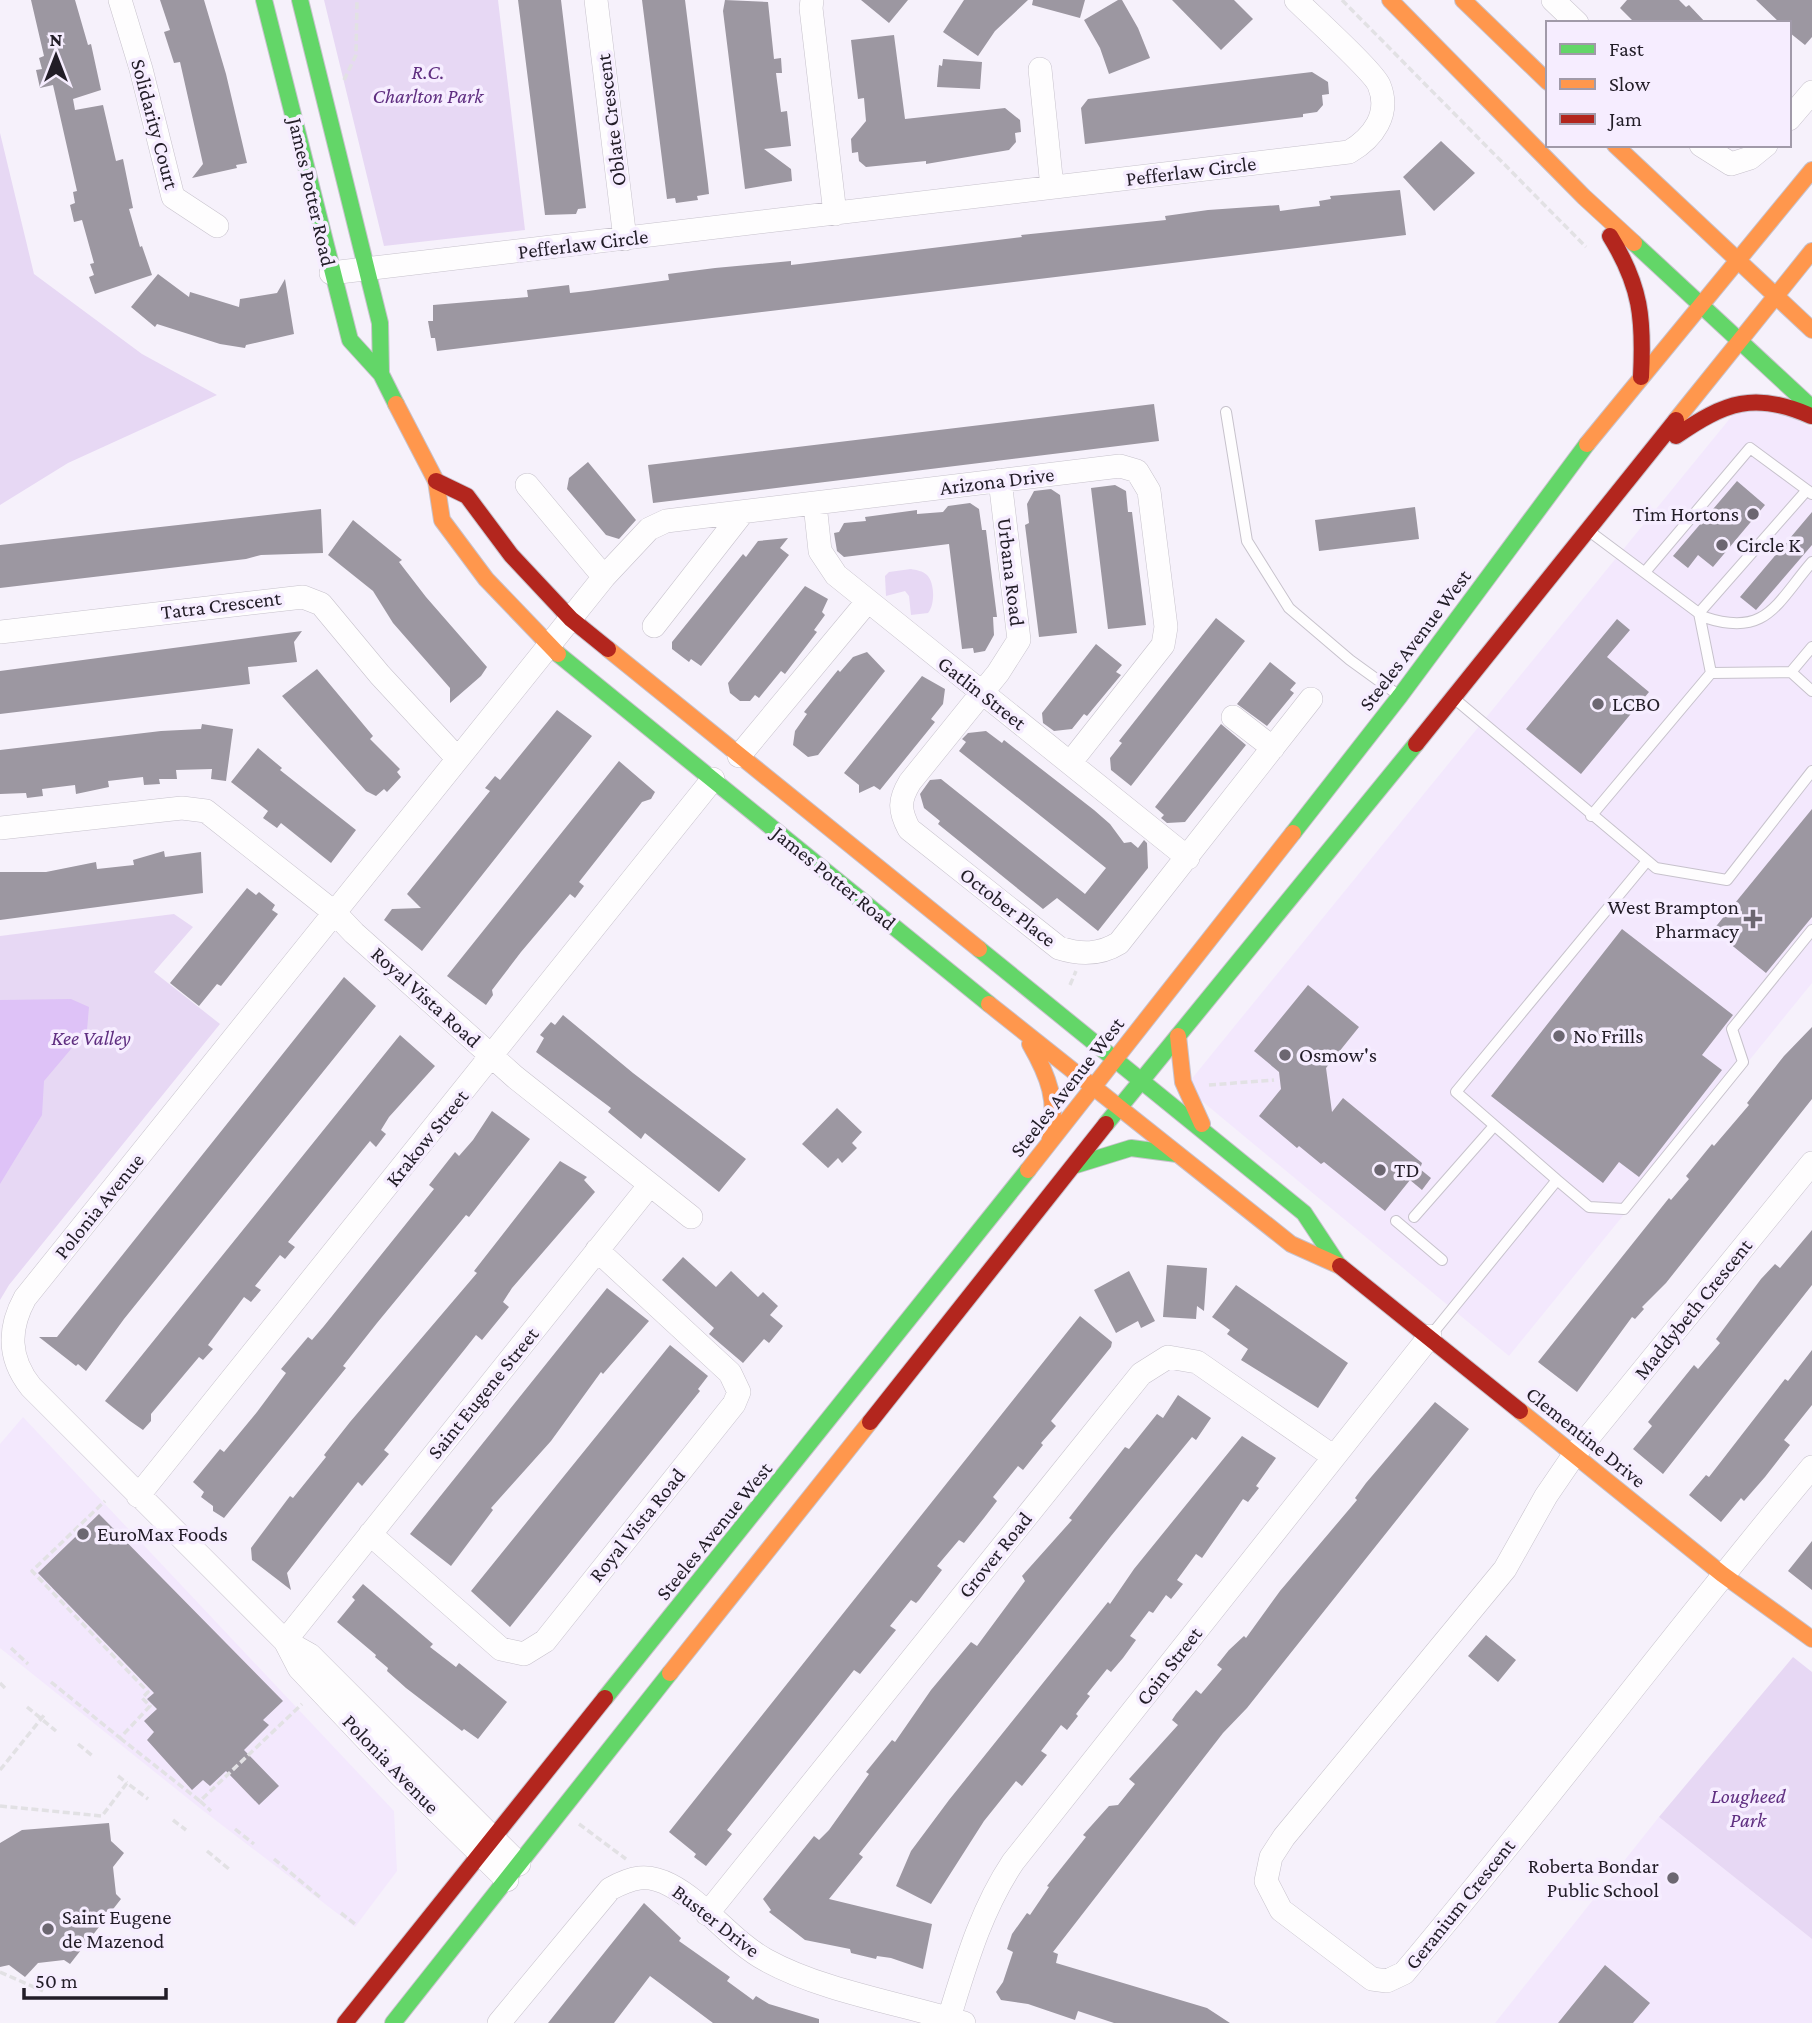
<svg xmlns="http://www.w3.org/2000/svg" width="1812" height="2023" font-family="'Crimson Pro',serif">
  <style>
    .built { fill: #f3e8fd }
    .green { fill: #e7d8f4 }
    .water { fill: #dec2f7 }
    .building { fill: #9c97a1 }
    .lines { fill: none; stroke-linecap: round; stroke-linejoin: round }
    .lane-casing { stroke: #c7c2cc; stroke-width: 12 }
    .street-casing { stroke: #c7c2cc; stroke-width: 24 }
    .fast-casing { stroke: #c7c2cc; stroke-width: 18 }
    .slow-casing { stroke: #c7c2cc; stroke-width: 18 }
    .jam-casing { stroke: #c7c2cc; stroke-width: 18 }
    .path { stroke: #e2e1e4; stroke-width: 3.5; stroke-dasharray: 7 3.5; stroke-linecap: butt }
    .lane { stroke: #fefdfe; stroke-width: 10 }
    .street { stroke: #fefdfe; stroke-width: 23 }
    .fast { stroke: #63d668; stroke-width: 16 }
    .slow { stroke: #ff974d; stroke-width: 16 }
    .jam { stroke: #b3261e; stroke-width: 16 }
    .poi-dot { fill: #6c6771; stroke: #f6edff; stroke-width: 2.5 }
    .labels { text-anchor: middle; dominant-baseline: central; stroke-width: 7; stroke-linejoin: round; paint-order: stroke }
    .park-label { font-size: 21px; font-style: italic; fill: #5f2e80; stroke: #f6edff }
    .street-label { font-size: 21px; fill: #221d27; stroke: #f6edff }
    .poi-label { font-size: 21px; fill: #221d27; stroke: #f6edff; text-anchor: start }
  </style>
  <rect width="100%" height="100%" fill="#f6f1fb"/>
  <!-- built -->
  <path class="built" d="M1749,395l63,33v555l-303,373 -324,-269z
    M23,1417l371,394 3,60 -42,56 -154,-118 -201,-161v-204z
    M1659,1817l153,122v84h-317z"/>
  <!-- green -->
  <path class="green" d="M324,0h174l27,230 -141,16z
    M0,133l34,141 108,80 75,41 -149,68 -68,42z
    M911,569c5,1 12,2 16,6 8,8 8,30 1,38l-17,2 -2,-19 -4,-5 -19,5 -1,-20 4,-4z
    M174,914l19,13 -39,45 66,52 -211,261 -9,15v-364z
    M1793,1657l19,15v267l-153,-122z"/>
  <!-- water -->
  <path class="water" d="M71,999l18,8 -2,23 -43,51 -2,34 -42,69v-184z"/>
  <!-- building -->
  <path class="building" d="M31,0h44l13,45 3,-1 10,46 -28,9 2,11 28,-5 13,56 7,-2 10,49 -4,1 11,38 2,-1 10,29 -57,19 -6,-17 5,-2 -4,-11 4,-1 -12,-43 -8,2 -4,-17 5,-2 -2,-11 4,-1 -24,-106 -13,3 -4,-18 6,-1 -3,-11 5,-2z
    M160,0h44l22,74 21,89 -11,2 1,3 -45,10 11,-14 -23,-102 -6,1 -10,-31 6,-2z
    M518,0h43l25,208 -8,1 -2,5 -31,1z
    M642,0h43l23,184 1,10 -12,2 1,4 -22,3 -1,-5 -8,1z
    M725,0l43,2 6,57 7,-1 1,15h-6l5,39 6,-1 4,35 -27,3 27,20 1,12 -47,8 -22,-178z
    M861,0h47l-19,23z
    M964,0h64l-33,31 -17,25 -35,-24z
    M1033,0h52l-5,18 -48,-13z
    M1118,0h4l16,28 12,30 -41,16 -9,-26 -16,-28z
    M1172,0h62l19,19 -32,31z
    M1627,0h52l7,7 3,-2 17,18h-71l-15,-15z
    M1756,0h56v37l-7,8 -15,-12 -1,-10h-9z
    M894,35l11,84 100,-11 15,12 1,12 -6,1 1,9 -7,8 -83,14v-3l-60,6 -7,-6 -1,-9 -6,1 -1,-14 15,-18 -2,-23 -6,1 -7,-59z
    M943,59l39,3 -2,27 -43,-2 2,-22 3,1z
    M1312,72l16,10 1,12 -7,1 1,10 -6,7 -14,2v3l-218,27 -4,-36 7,-9z
    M1441,141l34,32 -41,38 -31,-34z
    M1400,190l6,45 -969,116 -2,-13h-4l-3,-17h5v-16l95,-8 -1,-7 42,-5 1,8 18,-2 81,-11 -1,-6 47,-6 76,-7v4l84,-10 147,-18 -1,-2 145,-15 -1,-4 43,-6 71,-5 1,6 22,-3 18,-2 -1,-5 12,-2 -1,-3z
    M158,274l31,23 1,-5 49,15 1,-8 37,-6 8,-14 9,55 -48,11 -1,3 -25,-4 -63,-20 -2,3 -24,-20z
    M1154,404l5,37 -506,62 -5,-38z
    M588,462l48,58 -17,19 -13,-4 -39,-46 2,-11z
    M1737,481l28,24 -52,62 -15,-12 -10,13 -15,-12z
    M1115,485l11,6 2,21h4l14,113 -38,4 -17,-141z
    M1051,489l9,6 17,138 -38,4 -14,-112 4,-2 -2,-19 7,-13z
    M970,503l9,6 3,21h4l11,87h-4l1,18 -9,16 -11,2 -1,-5 -11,1 -13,-105 -105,13 -7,-6 -3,-18 5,-1 5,-9 22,-2 -1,-4 52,-7v4l26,-2 5,-6z
    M1415,507l4,32 -100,12 -4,-31z
    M321,509l2,44 -62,2 -15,4 -246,29v-43z
    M1812,512v33l-56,65 -16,-13z
    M353,520l49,40 -3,2 27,35 61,70 -6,9 -31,27v-15l-57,-65 -20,-32 -45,-36z
    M788,538l-8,10 9,7 -88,111 -10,-7 -2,3 -17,-13v-7l71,-88 3,3 12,-16z
    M805,586l23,13 -6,13 3,3 -11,15 3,2 -32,42 -4,-3 -22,27 -4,-3 -5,6h-10l-10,-8 -2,-10z
    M1216,618l29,23 -114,145 -20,-16 -1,-12 12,-15 -3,-2z
    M1617,619l13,11 -23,27 42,35 -68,82 -55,-45z
    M302,631l-8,11 3,20 -49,5 2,17 -250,30v-43z
    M1096,644l26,21 -6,7 5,3 -34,41 -3,-2 -12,15 -18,2 -11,-8 -1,-10z
    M867,652l18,19 -67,84 -10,2 -15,-12 2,-14 12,-17 -3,-2 34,-42 2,2 13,-15z
    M1270,662l26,21 -6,7 4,3 -27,33 -30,-22z
    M317,669l56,67 -3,3 30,30 -3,3 4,5 -14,15 -3,-3 -8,7 -10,-5 -84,-95z
    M922,676l23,13 -2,15 -12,15 4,3 -55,68 -6,-4 -15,7v-8l-15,-12z
    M557,710l35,26 -170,215 -38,-31 8,-11 29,-1 -14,-14 83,-103 -5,-3 10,-12 5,4z
    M202,724l31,5 -7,52 -15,-2 1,-10 -36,1 1,9h-18l1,5 -16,1 -1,-8 -35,4 1,6 -33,7 -1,-9 -33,4 1,7 -16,2 -1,-5 -26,1v-44l161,-19 40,-2z
    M1221,724l25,21 -61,77 -18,1 -6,-5 3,-3 -9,-8z
    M986,731l16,12 2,-3 90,70 16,14 14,19 7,-1 7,6 6,-8 3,3 1,25 -50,63 -41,-33 -14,11 -105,-85 2,-3 -16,-13 -4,-14 10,-14 11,-1 144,115 21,-26 -147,-117 7,-9 -4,-3 6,-6z
    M258,748l24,20 -2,2 76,60 -25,33 -50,-40 -4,5 -14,-10 5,-7 -37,-29z
    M619,761l36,31 -4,7 -9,3 -63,80 5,4 -9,12 -5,-4 -49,58 -29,38 1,5 -7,10 -39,-29z
    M1812,809v108l-46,56 -53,-43z
    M164,851l1,6 36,-5 2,41 -203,27v-48h46l50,-10 1,7 37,-4 -1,-5z
    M247,888l9,7 3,-3 16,13 -3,5 6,4 -57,72 -4,-2 -18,22 -29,-23z
    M1622,929l111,86 -31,40 20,15 -83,107 -20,-15 -16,21 -112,-87z
    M344,977l32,29 -252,313 -38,52 -8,-7 -2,2 -37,-29h18z
    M1308,985l51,42 -33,41 6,44 11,-14 79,65 -2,6 11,9 -9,12 -12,-10 -25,31 -61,-49 -3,2 -22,-18 -2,2 -38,-32 22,-27 -2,-17 -25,-21z
    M563,1015l70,58 113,86 -27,33 -74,-59 -4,6 -33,-27 3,-4 -75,-56 8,-14 -4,-3 11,-13 4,3z
    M1812,1027v72l-146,184 -24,24 2,2 -9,10 -3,-2 -55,75 -39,-30 131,-164 2,2 18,-21 -3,-3 26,-32 2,2 35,-41 -2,-2 37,-47z
    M400,1035l35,31 -46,51 -8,13 5,4 -10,13 -6,-6 -82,101 7,5 -10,12 -5,-4 -25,31 6,4 -10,12 -7,-5 -36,48 5,4 -10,11 -4,-3 -48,57v7l-8,9 -13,-9 -25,-20z
    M837,1108l25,24 -10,11 5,5 -15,15 -4,-5 -10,10 -26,-24z
    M492,1111l38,28 -61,78 -3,-2 -89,108 -34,43 3,2 -122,150 -11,-7v-5l-12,-9 3,-5 -11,-10 27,-33 4,3 33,-40 29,-39 -5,-4 27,-32 4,3 12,-14 110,-137 -5,-4 26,-33 4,4 14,-16z
    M560,1161l27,16 -3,3 11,12 -83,96 -9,14 6,5 -27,33 -6,-5 -11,14 -81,101 5,4 -27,32 -4,-4 -33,42 -38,49 4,17 -39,-30 -1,-12 39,-52 3,2 33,-41 -2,-2 26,-33 127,-149 -3,-2z
    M1812,1230v55l-149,189 -30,-25 19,-23 -4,-4 46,-57 4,4 22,-26 -4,-4 45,-60 14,-15 5,4z
    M683,1257l33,30 15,-16 27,26 5,-5 15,14 -8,9 13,11 -14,17 -5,-4 -21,24 -34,-29 5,-6 -52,-48z
    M1167,1265l40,3 -3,43 -7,-5 -1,13 -33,-2z
    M1129,1271l26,50 -14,7 -3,-7 -22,12 -22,-43z
    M1236,1285l112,78 -30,45 -77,-48 7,-11 -21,-15 3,-4 -18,-13z
    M607,1288l42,33 -46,53 -2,-2 -50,69 -60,67 2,2 -42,56 -41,-32z
    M1080,1316l32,26 -1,5 -60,74 5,5 -15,17 2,2 -20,25 -5,-4 -25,31 4,4 -13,17 -20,25 -5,-3 -22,26 5,4 -23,30 -3,3 -5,-3 -21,26 6,4 -36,44 -6,-4 -127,160 5,4 -26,32 -12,-9 2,-3 -27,-22z
    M670,1345l38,31 -10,13 2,2 -190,236 -39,-36z
    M1812,1350v55l-28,35 6,5 -25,32 -21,24 -3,-3 -20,24 -32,-27 17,-20 3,2 76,-98 3,2z
    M1178,1395l33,23 -15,22 -4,-3 -81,99 -252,318 4,3 -34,42 103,25 -9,45 -32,-11 -14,-2 -1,3 -25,-6 -1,-4 -45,-9 -36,-28 2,-2 -8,-11 51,-63 5,4 10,-10 40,-56 -3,-2 26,-32 3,2 36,-52 40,-48 6,4 48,-65 -3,-5 50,-56 -3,-2 56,-71 4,2 28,-35 6,4z
    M1435,1402l34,27 -222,279 -24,25 -170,219 5,2 -2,9 151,45 23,15h-116l-36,-12 -3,9 -47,-16 -27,-4 -5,-8 7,-10 10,-30 -6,-3 5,-15 15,-21 3,2 19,-28 -2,-1 39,-49 -3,-2 26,-29 9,-1 17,-21 -6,-5 49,-54 -6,-5 4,-6 20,-24 5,4 21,-25 -5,-4 12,-15 15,-14 2,2 34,-47 77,-91 -2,-2 11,-15z
    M1242,1436l34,22 -20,28 3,2 -11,14 -5,-3 -41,59 -6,-4 -19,26 6,4 -12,15 -5,-4 -13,18 -4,-2 -19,25 6,4 -13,18 -12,14 -4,-3 -20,25 3,2 -14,18 2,2 -11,14 -6,-5 -20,26 6,4 -25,31 -6,-5 -32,40 -53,83 -35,-18 15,-35 38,-51 159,-198 2,2 24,-35z
    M99,1514l184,187 -20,19 6,5 -25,25 35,36 -20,19 -33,-34 -16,15 -7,-6 -11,10 -17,-19 -28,-31 7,-8 -10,-11 13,-12 -10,-10 7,-6 -116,-120z
    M1812,1541v49l-24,-19z
    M363,1584l70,60 -3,3 26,20 3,-4 48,39 -29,37 -14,-10 -2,2 -56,-43 -19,-17 1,-3 -13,-11 1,-2 -39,-33 18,-22 -3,-3z
    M1486,1635l30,25 -18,22 -30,-26z
    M109,1823l2,18 13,12 -11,14 3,27 5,5 -51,65 -6,-4 -26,3 -13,14 -16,-12 -9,2v-124l22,-13z
    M644,1903l37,35 -2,3 51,36 -3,4 26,19 3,-4 13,8 50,15v4h-106l-63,-47 -36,47h-66z
    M1605,1965l45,38 -17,20h-75z"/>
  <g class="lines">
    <!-- lane casing -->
    <g class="lane-casing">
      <path id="lane" d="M1226,412l21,129 42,67 61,52 47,34
        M1589,531l115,86c62,21 72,-13 108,-55
        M1645,572l105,-124 57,42
        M1791,672l21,-25
        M1711,673l-12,-60 108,-123 5,4
        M1456,700l200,168 71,12 85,-109
        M1591,816l120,-143 80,-1 21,19
        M1557,1180l32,27 35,2 119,-147 -11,-33 80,-99
        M1414,1217l80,-91
        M1396,1221l46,39
        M1432,1334l125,-154 -101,-88 191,-231"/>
    </g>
    <!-- street casing -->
    <g class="street-casing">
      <path id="street" d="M120,0l21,69 32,128 44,29
        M596,0l29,239
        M812,0l-1,8 24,206
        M1553,0l24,23
        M1040,69l12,118
        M1789,119l23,-27
        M1701,145l30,19 19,-6 16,-13
        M331,273l1018,-121c24,-14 42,-38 30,-67 -6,-14 -68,-70 -83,-85
        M1000,480l19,160 -21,33 -88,109c-11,18 -11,28 -1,47l150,119c22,7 41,7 60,-5l192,-244
        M527,485l77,92
        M815,504l5,47 16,24 352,283
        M654,626l89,-114
        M0,632l303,-35 18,7 59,71 77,83
        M1233,717l40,31
        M739,756l128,-154
        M0,828l182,-20 24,3 129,102 19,20 161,144 176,140
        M1812,1163l-238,292 -28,41 -41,73 -221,268 -13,20 -5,24 15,29 91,69 15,2 17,-8c140,-166 269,-340 408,-506
        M138,1496l575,-717
        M370,1534l131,115 23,5 21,-13 189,-237 5,-12 -9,-19 -133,-123
        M285,1641l364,-455
        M285,1641l14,27 100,106 108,106
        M519,1864l-209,-209 -25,-14 -254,-254c-23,-29 -23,-58 -6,-89l579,-721 45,-48 17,-8 454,-55 17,5 12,20 17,136 -3,18 -93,118
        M707,1914l434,-540 27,-17 29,5 137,95
        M949,2018c17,-55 32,-108 64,-156l417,-526
        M499,2023l111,-134c22,-12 37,-16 60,-4 35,18 61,56 96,75 56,31 137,44 198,63"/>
    </g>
    <!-- fast casing -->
    <g class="fast-casing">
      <path id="fast" d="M264,0l86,340 31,34 15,30
        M300,0l80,323 1,51
        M1634,243l178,165
        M558,654l431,350
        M1293,833l107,-137 187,-252
        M979,949l325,264 33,50
        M1106,1124l310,-380
        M1076,1165l55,-17 46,6
        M605,1698l423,-528
        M393,2023l277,-350"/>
    </g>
    <!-- slow casing -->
    <g class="slow-casing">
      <path id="slow" d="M1390,0l194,197 50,46
        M1463,0l85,82
        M1615,145l197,185
        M396,404l40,77 6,39 44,59 72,75
        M1676,420l136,-169
        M1587,444l225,-274
        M608,649l371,300
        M989,1004l302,240 49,22
        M1178,1036l5,46 19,42
        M1030,1044c19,33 28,57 20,95
        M1028,1170l265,-337
        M1520,1411l202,163 90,65
        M670,1673l200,-251"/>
    </g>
    <!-- jam casing -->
    <g class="jam-casing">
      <path id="jam" d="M1610,236c31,50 34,83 31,141
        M1676,436c49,-34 79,-45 135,-20
        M436,481l31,15 44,59 60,64 37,30
        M1416,744l260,-324
        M1340,1266l180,145
        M870,1422l236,-298
        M345,2023l260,-325"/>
    </g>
    <!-- path -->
    <path class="path" d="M1342,0l244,247
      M344,80l12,-25 1,-55
      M1070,985l6,-14
      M1209,1085l65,-5
      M11,1648l17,16
      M51,1682l69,56 30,-32 -8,-8 6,-6 -116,-121 73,-70
      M0,1683l6,6
      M27,1707l29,24
      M120,1738l80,63 102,-97
      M78,1744l16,13
      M0,1770l45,-56
      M118,1776l9,7
      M200,1801l11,10
      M0,1806l102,10 25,-33 21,16
      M173,1820l13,10
      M579,1824l47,35
      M235,1829l19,15
      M207,1851l22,18
      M274,1859l47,39
      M341,1913l14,11
      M0,1972l43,19"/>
    <!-- lane -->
    <use href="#lane" class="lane"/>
    <!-- street -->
    <use href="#street" class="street"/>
    <!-- fast -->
    <use href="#fast" class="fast"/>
    <!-- slow -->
    <use href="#slow" class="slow"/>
    <!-- jam -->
    <use href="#jam" class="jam"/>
  </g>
  <!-- markers -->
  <g class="poi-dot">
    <circle cx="1753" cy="514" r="7"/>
    <circle cx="1722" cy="545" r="7"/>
    <circle cx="1598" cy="704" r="7"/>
    <path d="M1749.5 908.5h7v7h7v7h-7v7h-7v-7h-7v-7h7z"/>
    <circle cx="1559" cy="1036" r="7"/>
    <circle cx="1285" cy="1055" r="7"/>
    <circle cx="1380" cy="1170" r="7"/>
    <circle cx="83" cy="1534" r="7"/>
    <circle cx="1673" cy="1878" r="7"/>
    <circle cx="48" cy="1929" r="7"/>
  </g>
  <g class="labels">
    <!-- park labels -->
    <g class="park-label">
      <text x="428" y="72">R.C.<tspan x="428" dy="24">Charlton Park</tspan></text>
      <text x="91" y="1038">Kee Valley</text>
      <text x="1748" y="1796">Lougheed<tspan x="1748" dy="24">Park</tspan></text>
    </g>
    <!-- street labels -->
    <g class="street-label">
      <text transform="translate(611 120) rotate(-97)">Oblate Crescent</text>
      <text transform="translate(155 124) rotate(75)">Solidarity Court</text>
      <text transform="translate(1191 171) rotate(-7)">Pefferlaw Circle</text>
      <text transform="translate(312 192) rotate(77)">James Potter Road</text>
      <text transform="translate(583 244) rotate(-7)">Pefferlaw Circle</text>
      <text transform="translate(997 481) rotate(-7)">Arizona Drive</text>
      <text transform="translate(1011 572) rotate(83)">Urbana Road</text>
      <text transform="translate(221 605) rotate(-7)">Tatra Crescent</text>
      <text transform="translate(1415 640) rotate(-53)">Steeles Avenue West</text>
      <text transform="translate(982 693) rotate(38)">Gatlin Street</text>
      <text transform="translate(834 878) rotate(39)">James Potter Road</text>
      <text transform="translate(1008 907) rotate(38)">October Place</text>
      <text transform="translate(426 997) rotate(42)">Royal Vista Road</text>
      <text transform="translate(1067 1087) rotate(-52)">Steeles Avenue West</text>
      <text transform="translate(427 1138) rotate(-51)">Krakow Street</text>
      <text transform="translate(99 1206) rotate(-51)">Polonia Avenue</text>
      <text transform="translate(1693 1309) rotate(-51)">Maddybeth Crescent</text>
      <text transform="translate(483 1393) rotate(-51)">Saint Eugene Street</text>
      <text transform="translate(1586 1437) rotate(39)">Clementine Drive</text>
      <text transform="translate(637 1525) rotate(-51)">Royal Vista Road</text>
      <text transform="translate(714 1531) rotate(-51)">Steeles Avenue West</text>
      <text transform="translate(995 1555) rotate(-51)">Grover Road</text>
      <text transform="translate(1169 1666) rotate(-52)">Coin Street</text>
      <text transform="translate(391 1764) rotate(46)">Polonia Avenue</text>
      <text transform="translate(1460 1904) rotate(-51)">Geranium Crescent</text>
      <text transform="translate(716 1921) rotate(38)">Buster Drive</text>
    </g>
    <!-- poi labels -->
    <g class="poi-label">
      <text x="1739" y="514" text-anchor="end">Tim Hortons</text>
      <text x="1736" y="545">Circle K</text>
      <text x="1612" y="704">LCBO</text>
      <text x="1739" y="907" text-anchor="end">West Brampton<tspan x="1739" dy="24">Pharmacy</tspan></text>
      <text x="1573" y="1036">No Frills</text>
      <text x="1299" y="1055">Osmow's</text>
      <text x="1394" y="1170">TD</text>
      <text x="97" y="1534">EuroMax Foods</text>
      <text x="1659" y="1866" text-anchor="end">Roberta Bondar<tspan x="1659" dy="24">Public School</tspan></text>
      <text x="62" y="1917">Saint Eugene<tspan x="62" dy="24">de Mazenod</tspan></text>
    </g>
  </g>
  <!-- legend -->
  <rect x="1546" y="21" width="245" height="126" fill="#f6edff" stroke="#a19aa9" stroke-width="2"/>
  <rect x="1560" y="44" width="35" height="10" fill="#63d668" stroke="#a19aa9" stroke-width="2"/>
  <text x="1609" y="56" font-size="21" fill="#221d27">Fast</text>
  <rect x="1560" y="79" width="35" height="10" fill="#ff974d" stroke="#a19aa9" stroke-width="2"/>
  <text x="1609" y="91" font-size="21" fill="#221d27">Slow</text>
  <rect x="1560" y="114" width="35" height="10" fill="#b3261e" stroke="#a19aa9" stroke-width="2"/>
  <text x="1609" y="126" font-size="21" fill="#221d27">Jam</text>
  <!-- north arrow -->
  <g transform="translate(56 56)" stroke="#f6edff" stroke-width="5" paint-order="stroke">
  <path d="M0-5L12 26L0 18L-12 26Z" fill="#221d27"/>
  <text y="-10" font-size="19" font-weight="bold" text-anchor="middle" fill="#221d27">N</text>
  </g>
  <!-- scale -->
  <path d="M24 1988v10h142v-10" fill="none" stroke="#221d27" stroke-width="3.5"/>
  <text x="35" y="1988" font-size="21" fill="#221d27" stroke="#f6edff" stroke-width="5" paint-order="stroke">50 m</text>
</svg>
